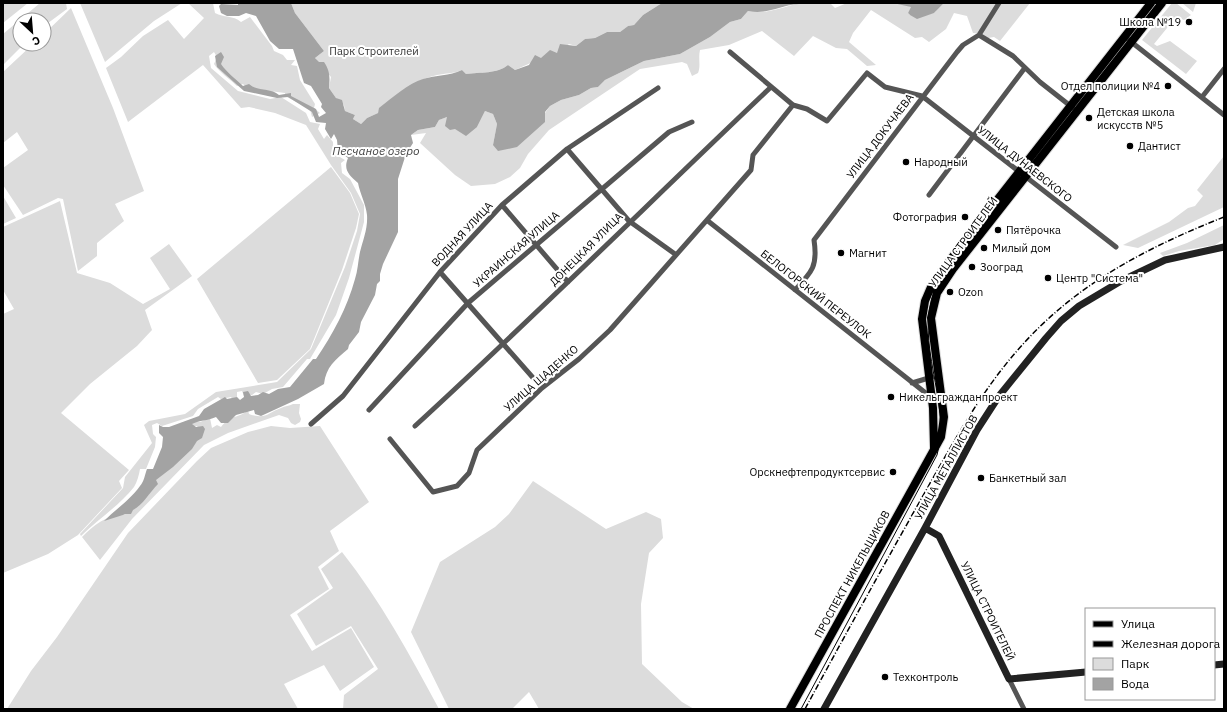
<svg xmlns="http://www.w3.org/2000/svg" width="1227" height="712" font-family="'IBM Plex Sans',sans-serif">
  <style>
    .green { fill: #dcdcdc }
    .water { fill: #a3a3a3 }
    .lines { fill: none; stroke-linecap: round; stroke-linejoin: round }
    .primary-casing { stroke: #dbdbdb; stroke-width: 10 }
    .street { stroke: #555; stroke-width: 5 }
    .secondary { stroke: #222; stroke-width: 7 }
    .primary { stroke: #000; stroke-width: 8 }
    .tram { stroke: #000; stroke-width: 1 }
    .rail { stroke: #000; stroke-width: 1.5; stroke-dasharray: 6 2 1 2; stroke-linecap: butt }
    .poi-dot { fill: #000; stroke: #fff; stroke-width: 1.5 }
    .labels { text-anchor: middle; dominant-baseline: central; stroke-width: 4; stroke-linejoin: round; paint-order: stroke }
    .poi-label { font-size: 11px; fill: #000; stroke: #fff; text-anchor: start }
    .park-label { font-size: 11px; fill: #333; stroke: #fff }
    .street-label { font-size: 11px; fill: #000; stroke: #fff }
    .water-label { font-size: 12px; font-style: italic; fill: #444; stroke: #fff }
  </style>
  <rect width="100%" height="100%" fill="#fff"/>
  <!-- green -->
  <path class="green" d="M3,3h25l-25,20z
    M40,3h26l1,6 -23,17v-6h-24v24h4l-21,21v-31z
    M80,3h102l-28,18 -49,41z
    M188,3h25l2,10c9,5 18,2 26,9l9,-5 22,29 2,5 9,4 4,5h8l-4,5 6,1 3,14 15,24 -1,4 6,5 -8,4 -2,-8 -25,-13v-3l-38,-5 -4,-4 -6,2c-8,-8 -17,-13 -23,-22l3,-7 -3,-5 -5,4 2,12 27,23 32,8 11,-2 25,16 4,9 10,2 -2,5 6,10 3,-4 6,7c0,10 3,13 12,18l-4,3 1,10 8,6 14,26v17l-15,56 -13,37 -26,44h-3l-24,28 -11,2 -9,5 -7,-2 -4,3 -8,1 -2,-5 -5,1v5l-4,3 -2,-3 -10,2 -3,-2 -20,12 -5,7 -31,10 -5,-3 -5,2 1,9 3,3 -1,10 -9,22h-6c-1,6 -3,13 -6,18 -15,19 -36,32 -53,49l-1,-2 43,-46 2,-11 27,-34 -8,-18 5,-4 36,-7 31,-22 61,-10 34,-33 34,-82 12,-36 3,-17 -9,-21 -20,-28 -25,-40 -31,-12 -26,-6 -8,1 -38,-43 -75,57 -22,-54 15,-11 22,-21 25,-16 16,19 20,-21z
    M291,3h371l-19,12 -9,10 -6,1 -8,6h-13l-12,6 -10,1 -9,7 -7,-2 -12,9 -11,3 -31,14 -7,-5c-11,9 -29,7 -42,9l-4,-4c-9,4 -16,3 -25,5 -23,5 -39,19 -57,33l-2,5 -11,5 -6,6 -8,-5 2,-4 -10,-4 -1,-6 -8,-7 -7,-10 2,-11 -16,-19 9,-7 -29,-38z
    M800,3h30l5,5 12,-5 4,1 47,-1 14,4 -4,6 2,2 24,-2 10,-10h86l-30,38 -6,-4 -6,1 -5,-4 -10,-1 -6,-17 -13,-3 -8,16 -17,13 -7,-5 -7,1 -44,-28 -18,23 -4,9 27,23 -9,1 -20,-17 -11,-1 -23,-12 -19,20 -32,-25 -33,14 -29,5c-2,8 1,16 -2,23l-6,3 -5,-12 -5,-2 -42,7 -91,61 -21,24 -8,14 -10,9 -15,7 -24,2 -16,-11 -35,-32 6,-10 -15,2 7,-5 17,-3 4,-7 8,-3 8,12 22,-2 8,-16 8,3 4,10 -4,21 52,-32 5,-7 11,-6 18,-5 12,-7 7,-1 7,-7 39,-19 36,-7 30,-17 20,-15 11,-3 7,-8c18,4 34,-4 52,-8z
    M1172,3h4l15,12 -7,5 -8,-3 -22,27 3,2 13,-5 27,20 -11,13 -44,-34z
    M1182,3h14l-3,9z
    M71,8l42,100 31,83 -29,13 9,17 -27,22v13l-19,15 -15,-72 -5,-1 -35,17 -20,-30v-17l25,-18 -11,-18 -14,11v-71l30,-28h11v-10z
    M1224,156v51l-86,41 -15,-3 46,-23 19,-14 7,-2 8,-10 -6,-6z
    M331,167l19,26 9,21 -3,14 -14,42 -32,79 -33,31 -19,3 -61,-104z
    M3,196l13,22 -13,6z
    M60,201l17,72 33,10 33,21 27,-15 -20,-31 19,-14 23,32 -47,34 7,20 -15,16 -47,38 -29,29 68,57 -10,11 3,7 -44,47 -30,19 -45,19v-259l11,-5 -11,-19v-63z
    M1224,225v14l-9,6 -36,6 -16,5 -3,-3 27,-10z
    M293,404h7l-1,9 2,6 -1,3 -5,3 -4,-2 -3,-5 -9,-3 -51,18 -24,12 -72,74 -32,41 -18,-23c12,-12 25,-23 43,-22l24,-35 50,-51 -2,-3 -7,1 3,-6 7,1 10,-4 2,10 5,-3 4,2c10,-13 17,-8 27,-17l1,4c17,6 18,-1 32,-6 4,-2 8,-2 12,-4z
    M271,426l19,2 30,-2 49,76 -39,29 9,20 -21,16 11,22 -39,26 22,36 39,-23 23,39 -34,24 -16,-26 -40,19 14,25h-291l24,-38 26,-34 71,-104 69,-72 14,-13 37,-16z
    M533,481l73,48 40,-17 15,7 2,19 -14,15 -8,51 1,60 40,38 12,7h-155l-10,-17 -17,17h-63l-38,-77 29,-70 55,-35 14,-13z
    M342,552c38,48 68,103 97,157h-96l1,-14 34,-26 -27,-43 -35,20 -19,-32 36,-26 -12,-19z"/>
  <!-- water -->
  <path class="water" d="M238,3h53l4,10 29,38 -9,7 4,4h5c6,9 6,15 5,26l7,10 6,2 3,11 10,4 -2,4 8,5 6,-6 11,-5 1,-5c13,-10 30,-25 44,-29 13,-4 26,-3 39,-9l4,4c14,-2 31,0 42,-9l7,5 14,-5 6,-10 6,3 9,-8 7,3 3,-9 16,2 9,-7 10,-1 12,-6h13l8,-6 6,-1 9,-10 19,-12h162c-8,1 -17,0 -25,1 -19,1 -31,11 -51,7l-7,8 -11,3 -20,15 -30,17 -36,7 -39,19 -7,7 -7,1 -12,7 -18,5 -11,6 -5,6v10l-28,25 -19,4 -5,-6 4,-21 -4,-10 -8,-3 -8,16 -11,9 -11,-7 -5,1 -5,-4 2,-9 -8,3 -4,7 -17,3 -7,5 2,8 -7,11 -8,25v53l-15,32 -3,10v7l-3,3 -2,11 -14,27 -2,10 -10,13 -1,4c-13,11 -22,18 -24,35l-26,15 -37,17 -6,-2 -1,-4 -18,5 -8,8h-7l-5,-6c-9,4 -16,3 -24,7l4,3 7,-1 2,3 -3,9 -5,3 -5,8 -19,18 -17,13 2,4c-9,9 -15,21 -25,26l-2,4h-5l-22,7c12,-12 26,-21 36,-35 4,-4 5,-12 7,-17h6l9,-22 1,-10 -4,-4v-8l4,2h6l30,-11 5,-7 21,-12 2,2 10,-2 3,3 4,-3 -1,-5 5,-1 3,5 7,-1 5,-3 6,2 9,-5 12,-2 23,-28h3c17,-25 31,-51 39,-80 3,-9 3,-18 5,-27 3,-12 8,-24 7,-37 -1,-11 -7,-21 -9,-32 -9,-8 -15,-13 -10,-25l-10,-7 -1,-11 -3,-6 -3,5 -6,-10 1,-6 -10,-1 -4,-10 -24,-15 -11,1 -33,-7 -27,-24 -2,-11 6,-4 3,5 -3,7c6,9 14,14 22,22l6,-2c9,8 21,3 30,11l12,-2v3l25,13 3,8 7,-4 -5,-6 1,-3 -11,-18 -7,-3 -11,-34h-14l-9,-8 -14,-25 -10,-3 -7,3h-12l-6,-3 -2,-7 2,-2 17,1z
    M893,3h51l-10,10 -17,6 -7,-4 -2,-2 3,-6z"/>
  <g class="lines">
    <!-- primary casing -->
    <g class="primary-casing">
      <path id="primary" d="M934,448l-1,-40 -11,-89 3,-18 6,-14 16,-23 204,-261
        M790,709l151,-272 3,-20 -13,-99 6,-25 16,-24 209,-266"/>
    </g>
    <!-- street -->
    <path class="street" d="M979,35l34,21 27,26 33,26
      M1125,37l99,78
      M730,52l63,53
      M1202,97l22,-28
      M567,149l62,72 46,33
      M929,195l95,-126
      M502,205l66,77
      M708,221l224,177 9,-1
      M440,272l102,116
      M795,290c17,-18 23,-24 19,-50l143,-188 6,-7 16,-10 20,-32
      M912,383l20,-6
      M369,410l99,-107 201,-171 23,-10
      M311,424l32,-28 97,-124 62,-67 65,-56 91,-61
      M415,426c121,-111 237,-226 356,-339
      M390,439l43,53 24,-6 12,-13 8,-23 65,-62 37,-29 31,-29 141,-160 2,-15 40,-50 14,4 20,12 40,-48 18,14 37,9 194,151
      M1009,679l15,30"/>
    <!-- secondary -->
    <path class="secondary" d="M925,528l14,8 70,143 77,-7
      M1214,665l10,-1
      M824,709l101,-181 52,-98 22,-34 47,-58 15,-17 18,-15 42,-25 44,-21 59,-13"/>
    <!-- primary -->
    <use href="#primary" class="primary"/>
    <!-- tram -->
    <path class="tram" d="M801,709l136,-254c15,-54 -24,-112 -2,-166l224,-286"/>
    <!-- rail -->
    <path class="rail" d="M805,709c38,-70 76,-139 115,-208 38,-67 71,-130 128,-182 51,-47 113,-77 176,-102"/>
  </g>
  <!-- markers -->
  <g class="poi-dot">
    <circle cx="1189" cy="22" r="4"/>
    <circle cx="1168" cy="86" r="4"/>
    <circle cx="1089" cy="118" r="4"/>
    <circle cx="1130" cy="146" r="4"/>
    <circle cx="906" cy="162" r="4"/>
    <circle cx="965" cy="217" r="4"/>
    <circle cx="998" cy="230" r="4"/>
    <circle cx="984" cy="248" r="4"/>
    <circle cx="841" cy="253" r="4"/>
    <circle cx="972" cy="267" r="4"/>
    <circle cx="1048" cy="278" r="4"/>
    <circle cx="950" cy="292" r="4"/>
    <circle cx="891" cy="397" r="4"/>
    <circle cx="893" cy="472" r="4"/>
    <circle cx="981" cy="478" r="4"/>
    <circle cx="885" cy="677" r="4"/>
  </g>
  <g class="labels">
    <!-- poi labels -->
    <g class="poi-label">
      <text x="1181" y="22" text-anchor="end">Школа №19</text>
      <text x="1160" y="86" text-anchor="end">Отдел полиции №4</text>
      <text x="1097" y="112">Детская школа<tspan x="1097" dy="13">искусств №5</tspan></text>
      <text x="1138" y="146">Дантист</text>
      <text x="914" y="162">Народный</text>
      <text x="957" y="217" text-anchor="end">Фотография</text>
      <text x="1006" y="230">Пятёрочка</text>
      <text x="992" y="248">Милый дом</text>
      <text x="849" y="253">Магнит</text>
      <text x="980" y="267">Зооград</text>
      <text x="1056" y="278">Центр "Система"</text>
      <text x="958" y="292">Ozon</text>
      <text x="899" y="397">Никельгражданпроект</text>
      <text x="885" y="472" text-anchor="end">Орскнефтепродуктсервис</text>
      <text x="989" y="478">Банкетный зал</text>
      <text x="893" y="677">Техконтроль</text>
    </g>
    <!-- park labels -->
    <g class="park-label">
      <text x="374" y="51">Парк Строителей</text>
    </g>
    <!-- street labels -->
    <g class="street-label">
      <text transform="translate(880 136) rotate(-53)">УЛИЦА ДОКУЧАЕВА</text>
      <text transform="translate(1025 164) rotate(38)">УЛИЦА ДУНАЕВСКОГО</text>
      <text transform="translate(462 234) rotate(-47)">ВОДНАЯ УЛИЦА</text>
      <text transform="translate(963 242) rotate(-54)">УЛИЦА СТРОИТЕЛЕЙ</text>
      <text transform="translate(516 249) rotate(-41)">УКРАИНСКАЯ УЛИЦА</text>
      <text transform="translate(586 249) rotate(-45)">ДОНЕЦКАЯ УЛИЦА</text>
      <text transform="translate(816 294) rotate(38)">БЕЛОГОРСКИЙ ПЕРЕУЛОК</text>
      <text transform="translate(541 378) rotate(-41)">УЛИЦА ЩАДЕНКО</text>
      <text transform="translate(946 467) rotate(-61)">УЛИЦА МЕТАЛЛИСТОВ</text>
      <text transform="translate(852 574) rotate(-61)">ПРОСПЕКТ НИКЕЛЬЩИКОВ</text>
      <text transform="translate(988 611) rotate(64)">УЛИЦА СТРОИТЕЛЕЙ</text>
    </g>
    <!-- water labels -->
    <g class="water-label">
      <text x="376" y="150">Песчаное озеро</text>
    </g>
  </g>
  <!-- border -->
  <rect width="1227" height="712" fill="none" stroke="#000000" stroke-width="8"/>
  <!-- legend -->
  <rect x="1085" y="608" width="130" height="92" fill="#ffffff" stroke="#999999"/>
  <rect x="1093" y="621" width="20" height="6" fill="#000000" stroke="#999999"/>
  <text x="1121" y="628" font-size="12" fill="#000000">Улица</text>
  <rect x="1093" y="641" width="20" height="6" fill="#000000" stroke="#999999"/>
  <text x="1121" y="648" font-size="12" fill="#000000">Железная дорога</text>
  <rect x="1093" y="658" width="20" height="12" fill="#dcdcdc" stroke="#999999"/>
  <text x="1121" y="668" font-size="12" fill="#000000">Парк</text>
  <rect x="1093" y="678" width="20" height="12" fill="#a3a3a3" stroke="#999999"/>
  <text x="1121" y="688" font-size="12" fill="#000000">Вода</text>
  <!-- north arrow -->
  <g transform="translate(32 32) rotate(154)"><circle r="19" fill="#ffffff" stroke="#999999"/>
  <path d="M0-3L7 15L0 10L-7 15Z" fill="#000000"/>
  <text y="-6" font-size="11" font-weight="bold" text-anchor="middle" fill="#000000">С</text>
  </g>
</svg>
